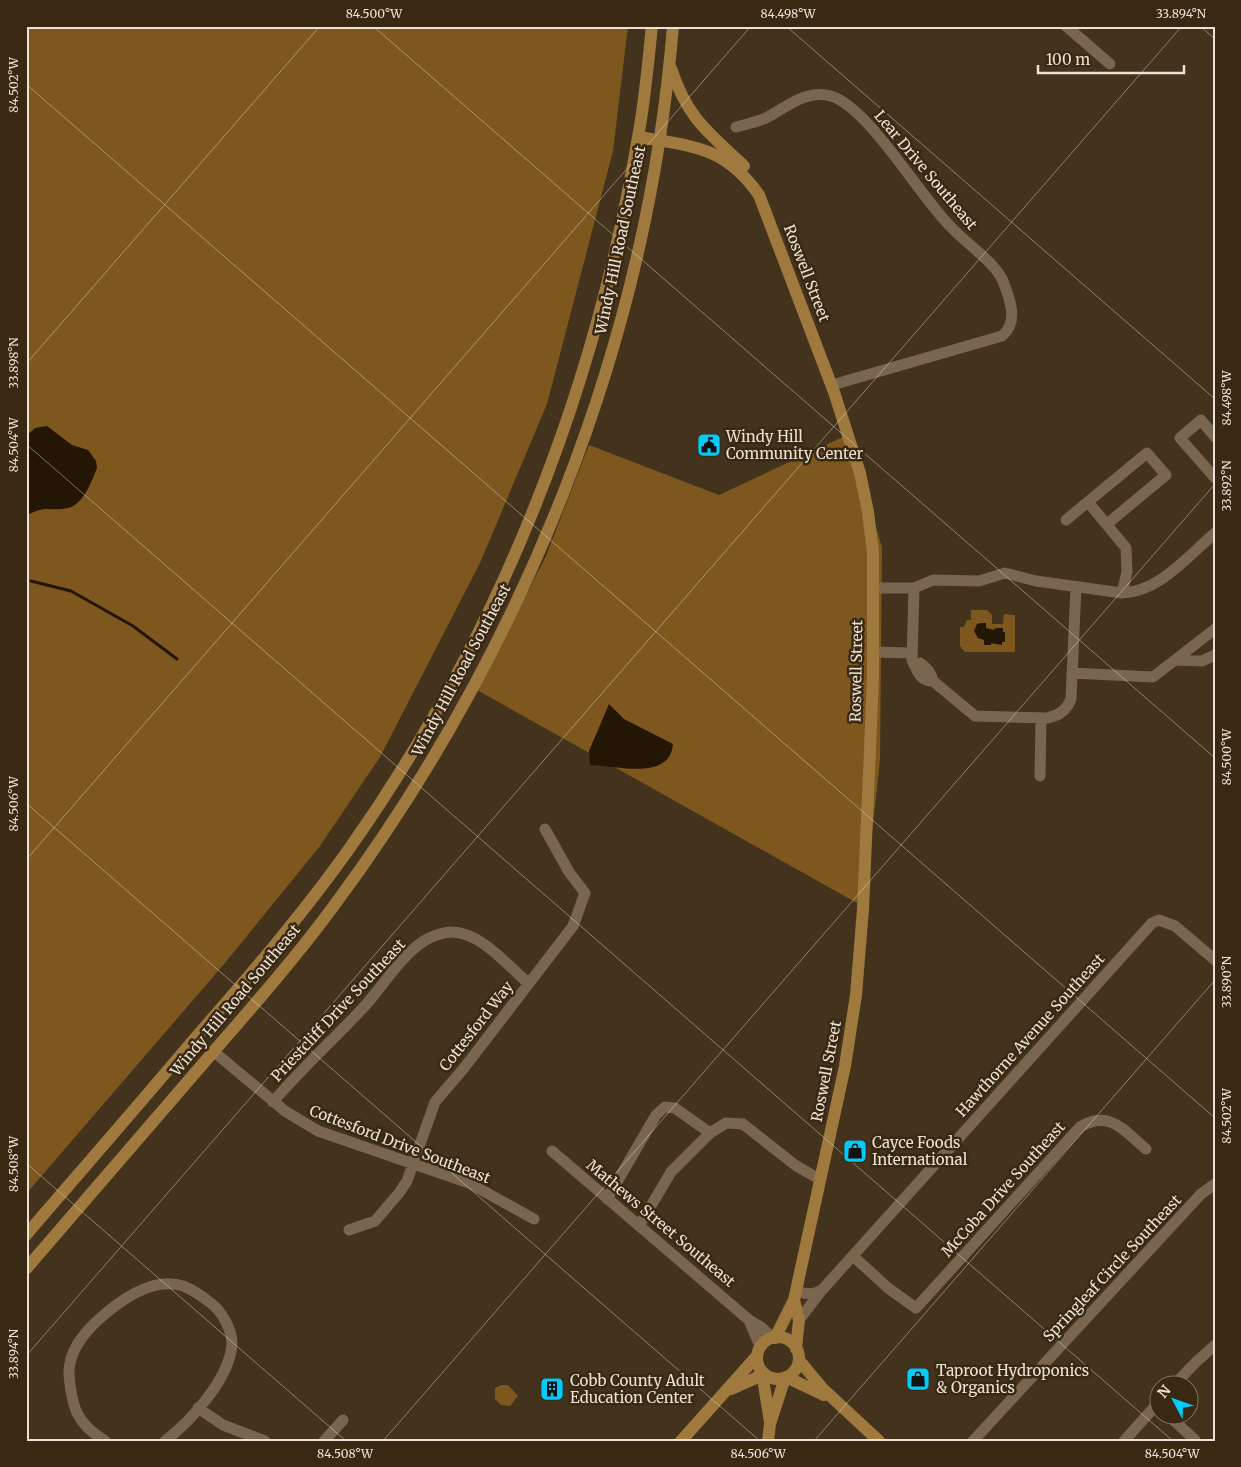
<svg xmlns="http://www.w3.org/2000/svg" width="1241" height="1467" font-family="Merriweather,serif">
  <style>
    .green { fill: #7e571f; fill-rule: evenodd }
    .water { fill: #231604 }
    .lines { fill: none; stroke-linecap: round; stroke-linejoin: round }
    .stream { stroke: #231604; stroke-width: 3 }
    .street { stroke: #7a664e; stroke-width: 11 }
    .secondary { stroke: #a0793f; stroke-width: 12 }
    .ticks { fill: none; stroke: #ece1d4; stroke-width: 1; stroke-opacity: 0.45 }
    .labels { text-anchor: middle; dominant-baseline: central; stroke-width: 5; stroke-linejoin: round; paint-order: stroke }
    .street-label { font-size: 15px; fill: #ece1d4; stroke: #392812 }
    .poi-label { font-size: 15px; fill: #ece1d4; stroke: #392812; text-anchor: start }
    .neatline { fill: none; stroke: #ece1d4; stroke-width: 2 }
    .ticks-label { font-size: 12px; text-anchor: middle; fill: #ece1d4 }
  </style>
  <rect width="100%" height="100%" fill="#43321c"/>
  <!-- green -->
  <path class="green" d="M26,26h602l-15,125 -66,253 -67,159 -100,194 -60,89 -95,117 -199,231z
    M847,435l35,112 -2,213 -16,147 -387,-217 69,-134 43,-111 130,50z
    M971,610h16l5,5v9h11l1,-10 11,1v37h-50l-5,-6v-19h4l3,-7h4zM995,628l8,4 -8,11 -11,2v-5z
    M501,1385h7l10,11 -8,10 -9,-1 -6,-6v-11z"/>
  <!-- water -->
  <path class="water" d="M47,426l25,19 16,5 8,11 1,7c-5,13 -14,37 -29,40 -19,4 -22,-4 -42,8v-80l9,-8z
    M981,623h5v5l9,2v-2h8v4h2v10h-3v3l-11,-2v2h-7v-5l-6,-2 -4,-7 3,-7z
    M609,704l15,15 49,25c-3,38 -59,21 -83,21l-1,-14z"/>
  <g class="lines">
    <!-- stream -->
    <path class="stream" d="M31,581l40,10 62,35 44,33"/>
    <!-- street -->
    <path class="street" d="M1066,26l44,38
      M736,127c10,-3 22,-5 32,-10 20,-11 39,-28 63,-21 38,12 88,99 119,130 14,16 45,36 53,55 7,18 16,41 -1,55l-170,49
      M1215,437l-14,-17 -21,18 35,40
      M1088,502l38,46 1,24 -5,21
      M1066,520l81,-67 19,22 -59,49
      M873,588h41l19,-8 46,1 26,-8 31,8 86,12c37,-1 66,-37 93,-60
      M914,588l-2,72c5,10 7,21 21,21
      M873,652l38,1
      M1175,660l27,1 13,-6
      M914,665l6,-2c7,5 11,9 13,18l42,35 72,2c11,-2 20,-8 24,-19l5,-112
      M1072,673l81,4 62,-48
      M1040,776l1,-58
      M213,1051l72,60 33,20 151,52 65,36
      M273,1102c28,-33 60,-62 90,-94 20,-21 36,-51 61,-67 8,-5 17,-8 26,-9 30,-1 57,33 78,51
      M552,1151l197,169 12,7 12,11
      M607,1199l49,-84 9,-8 10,1 35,25
      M639,1226l32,-54 39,-39 16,-10 17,1 52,41 24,14
      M349,1230l26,-9 24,-28 8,-12 28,-79 29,-34 109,-142 12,-33 -16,-21 -24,-43
      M853,1256l35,32 28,20 164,-181c30,-18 44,4 66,22
      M796,1292l16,2 10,-4
      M749,1320l11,26
      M799,1320l23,-30 330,-367 7,-3 16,6 40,34
      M1175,1384l21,-22 19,-17
      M198,1408l25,17 42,16
      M1167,1414l28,26
      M105,1441c-29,-18 -33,-34 -36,-66 -1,-23 14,-41 29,-55 21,-19 55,-44 85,-34 11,4 20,11 29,18 10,8 20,26 20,39 -1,34 -41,78 -67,98
      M324,1441l19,-21
      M973,1441l228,-247 14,-10
      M1124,1441l34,-38"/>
    <!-- secondary -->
    <path class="secondary" d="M671,68c16,50 37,64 73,98
      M638,137c54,9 87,9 121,58l75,197 26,81 8,39 5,40v123l-3,75 -7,159 -7,86 -11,71 -51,234 -19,38
      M26,1235c55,-64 110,-127 164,-191 55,-63 110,-126 159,-195 150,-212 246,-456 289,-712 7,-36 10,-74 14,-111
      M26,1269c63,-73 125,-146 188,-218 41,-47 82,-94 119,-144 190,-256 314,-562 340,-881
      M794,1300l5,20 -3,29
      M757 1358a21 21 0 1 1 42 0a21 21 0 1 1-42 0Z
      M799,1360l24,29 56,52
      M762,1373l8,49
      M786,1377l38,18
      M731,1389l25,-11 6,-6
      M681,1441l75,-84
      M768,1441l2,-17 15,-46"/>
  </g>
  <!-- ticks -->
  <path class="ticks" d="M373,26l842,732M786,26l429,373M1200,26l15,13M26,84l1189,1034M26,364l294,-338M26,444l1147,997M26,803l734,638M26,860l725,-834M26,1163l320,278M26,1356l1156,-1330M383,1441l832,-957M814,1441l401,-461"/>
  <!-- icons -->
  <defs>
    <g id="civic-square" transform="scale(1.25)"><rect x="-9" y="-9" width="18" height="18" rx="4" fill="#03cbf9" stroke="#392812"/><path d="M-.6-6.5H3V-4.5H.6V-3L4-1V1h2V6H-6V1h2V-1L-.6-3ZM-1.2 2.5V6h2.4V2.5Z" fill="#111"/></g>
    <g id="shop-square" transform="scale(1.25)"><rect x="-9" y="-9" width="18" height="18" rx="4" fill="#03cbf9" stroke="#392812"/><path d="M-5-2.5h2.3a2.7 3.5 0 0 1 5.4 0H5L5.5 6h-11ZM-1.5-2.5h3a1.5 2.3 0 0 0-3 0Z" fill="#111"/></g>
    <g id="building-square" transform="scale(1.25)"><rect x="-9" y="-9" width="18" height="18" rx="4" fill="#03cbf9" stroke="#392812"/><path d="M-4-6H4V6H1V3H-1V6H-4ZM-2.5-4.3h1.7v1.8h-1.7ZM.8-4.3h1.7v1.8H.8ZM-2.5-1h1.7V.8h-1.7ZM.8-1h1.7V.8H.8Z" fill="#111"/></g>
  </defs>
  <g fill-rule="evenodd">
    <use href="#civic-square" x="709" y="445"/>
    <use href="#shop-square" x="855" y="1151"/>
    <use href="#shop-square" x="918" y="1379"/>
    <use href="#building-square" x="552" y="1389"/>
  </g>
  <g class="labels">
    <!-- street labels -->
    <g class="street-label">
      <text transform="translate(926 170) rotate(50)">Lear Drive Southeast</text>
      <text transform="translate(620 240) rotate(-78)">Windy Hill Road Southeast</text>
      <text transform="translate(807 273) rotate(69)">Roswell Street</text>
      <text transform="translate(461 670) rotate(-62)">Windy Hill Road Southeast</text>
      <text transform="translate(856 671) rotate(-89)">Roswell Street</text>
      <text transform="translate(235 1000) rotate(-50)">Windy Hill Road Southeast</text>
      <text transform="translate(338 1010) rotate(-47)">Priestcliff Drive Southeast</text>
      <text transform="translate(476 1026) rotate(-52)">Cottesford Way</text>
      <text transform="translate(1030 1035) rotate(-48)">Hawthorne Avenue Southeast</text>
      <text transform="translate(826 1071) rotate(-79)">Roswell Street</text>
      <text transform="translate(400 1144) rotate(21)">Cottesford Drive Southeast</text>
      <text transform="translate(1003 1189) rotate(-48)">McCoba Drive Southeast</text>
      <text transform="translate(661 1223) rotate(40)">Mathews Street Southeast</text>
      <text transform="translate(1112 1268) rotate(-47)">Springleaf Circle Southeast</text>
    </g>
    <!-- poi labels -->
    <g class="poi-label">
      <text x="726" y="436">Windy Hill<tspan x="726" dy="17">Community Center</tspan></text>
      <text x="872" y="1142">Cayce Foods<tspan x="872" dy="17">International</tspan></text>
      <text x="936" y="1370">Taproot Hydroponics<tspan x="936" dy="17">&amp; Organics</tspan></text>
      <text x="570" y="1380">Cobb County Adult<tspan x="570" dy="17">Education Center</tspan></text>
    </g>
  </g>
  <!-- border -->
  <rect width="1241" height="1467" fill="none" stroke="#392812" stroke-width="55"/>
  <!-- north arrow -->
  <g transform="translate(1174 1400) rotate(311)"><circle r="24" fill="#392812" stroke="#817260"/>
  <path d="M0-4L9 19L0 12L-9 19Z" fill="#03cbf9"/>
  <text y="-8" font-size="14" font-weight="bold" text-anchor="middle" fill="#ece1d4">N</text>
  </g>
  <!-- scale -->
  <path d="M1038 65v8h146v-8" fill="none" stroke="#ece1d4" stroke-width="2.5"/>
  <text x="1046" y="65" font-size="15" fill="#ece1d4" stroke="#392812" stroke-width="4" paint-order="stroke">100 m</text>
  <rect x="28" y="28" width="1186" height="1412" class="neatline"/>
  <g class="ticks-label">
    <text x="374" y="18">84.500°W</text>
    <text x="788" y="18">84.498°W</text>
    <text x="1181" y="18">33.894°N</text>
    <text transform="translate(14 85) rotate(-90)" y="4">84.502°W</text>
    <text transform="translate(14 363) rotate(-90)" y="4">33.898°N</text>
    <text transform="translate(1227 398) rotate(-90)" y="4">84.498°W</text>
    <text transform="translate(14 445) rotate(-90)" y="4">84.504°W</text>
    <text transform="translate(1227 486) rotate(-90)" y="4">33.892°N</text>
    <text transform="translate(1227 757) rotate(-90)" y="4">84.500°W</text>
    <text transform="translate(14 804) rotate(-90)" y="4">84.506°W</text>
    <text transform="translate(1227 982) rotate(-90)" y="4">33.890°N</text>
    <text transform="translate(1227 1116) rotate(-90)" y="4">84.502°W</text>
    <text transform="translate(14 1164) rotate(-90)" y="4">84.508°W</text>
    <text transform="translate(14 1354) rotate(-90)" y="4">33.894°N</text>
    <text x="345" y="1458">84.508°W</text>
    <text x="758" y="1458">84.506°W</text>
    <text x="1172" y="1458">84.504°W</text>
  </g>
</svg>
